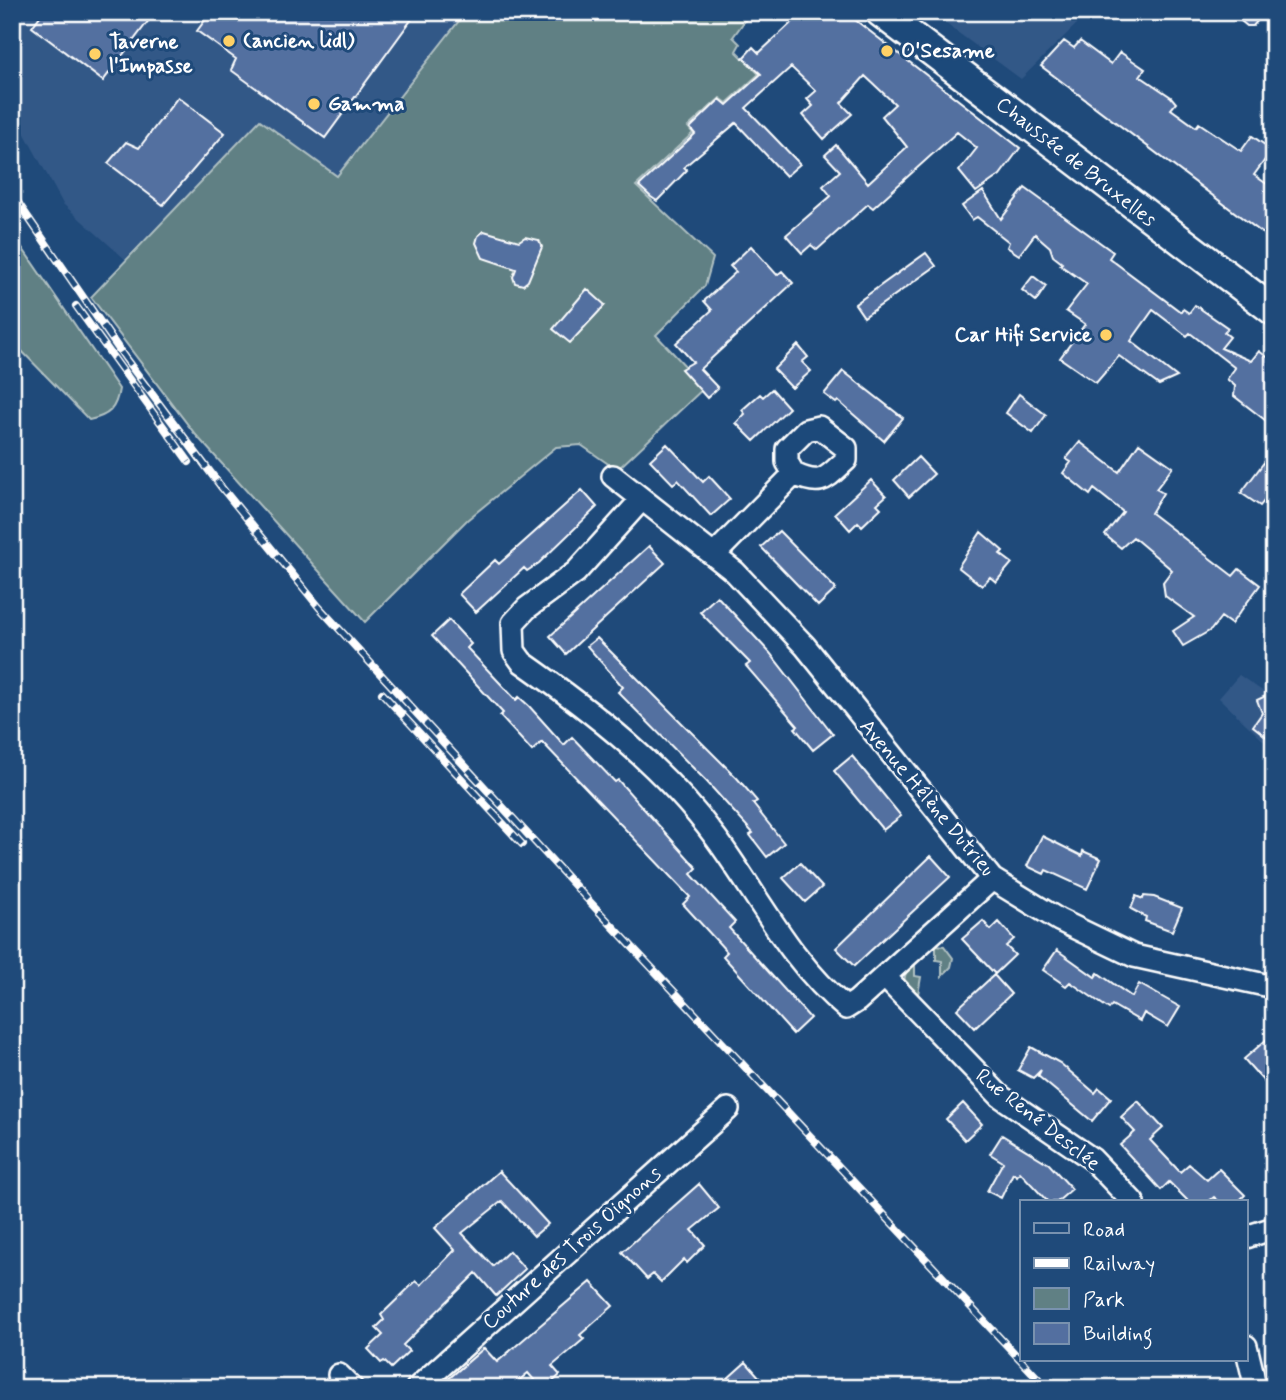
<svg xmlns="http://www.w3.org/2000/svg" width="1286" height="1400" font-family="Mynerve,sans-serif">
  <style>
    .built { fill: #335887 }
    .green { fill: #608084; stroke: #b0c0c2; stroke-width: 2 }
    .building { fill: #536fa0; stroke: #fff; stroke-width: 2 }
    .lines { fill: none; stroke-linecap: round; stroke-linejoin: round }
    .minor-casing { stroke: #fff; stroke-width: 26 }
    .major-casing { stroke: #fff; stroke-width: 33 }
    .minor { stroke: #1f4a7a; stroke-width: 21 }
    .major { stroke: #1f4a7a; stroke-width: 28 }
    .rail-casing { stroke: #fff; stroke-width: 8 }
    .rail { stroke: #1f4a7a; stroke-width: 5; stroke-dasharray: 16; stroke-linecap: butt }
    .poi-dot { fill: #ffd166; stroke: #1f4a7a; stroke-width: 2.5 }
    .labels { text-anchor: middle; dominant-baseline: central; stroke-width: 6; stroke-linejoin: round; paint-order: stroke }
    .poi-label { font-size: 21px; font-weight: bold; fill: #fff; stroke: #1f4a7a; text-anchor: start }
    .street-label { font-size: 21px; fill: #fff; stroke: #1f4a7a }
  </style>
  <rect width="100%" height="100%" fill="#1f4a7a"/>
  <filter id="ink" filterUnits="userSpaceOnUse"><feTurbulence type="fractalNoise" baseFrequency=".0143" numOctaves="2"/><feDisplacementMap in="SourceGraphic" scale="14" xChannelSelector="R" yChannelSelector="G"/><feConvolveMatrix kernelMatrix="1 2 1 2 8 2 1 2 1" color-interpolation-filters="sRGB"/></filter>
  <g filter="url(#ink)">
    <!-- built -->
    <path class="built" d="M12,12h454l-129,164 -77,-56 -135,139 -62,-55 -51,-94z
      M930,12h159l-68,67z
      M1239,675l35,24v44l-4,4 -51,-49z"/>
    <!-- green -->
    <path class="green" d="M466,12h285l-18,25 7,7 -4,7 23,23 -32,29 -7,-5 -32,29 5,6 -57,53 77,72 -8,28 -49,49 49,52 -88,83 -36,-25 -25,2 -89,73 -102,102 -170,-188 -104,-137 169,-177 77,56z
      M12,233l107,156c-3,20 -10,27 -30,31l-77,-79z
      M936,945l8,1 9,12 -2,9 -9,9v-15l-6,-1z
      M915,962v14l6,1 -3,17c-19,-8 -16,-20 -3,-32z"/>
    <!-- building -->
    <path class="building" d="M43,12h112l-52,69 -71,-54z
      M211,12h206l-92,126 -94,-68 5,-11 -39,-28z
      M803,12h42l175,136 -20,27 -24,17 -17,-21 18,-23 -20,-16 -84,76 -5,-4 -51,46 -6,-5 -9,8 -16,-18 45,-39 -8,-10 17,-15 -15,-16 11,-10 32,38 39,-36 -25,-31 13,-12 -30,-28 -24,27 11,11 -28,25 -21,-24 10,-9 -6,-7 9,-8 -25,-24 -45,41 54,56 -14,12 -50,-53 -52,44 3,3 -30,31 -6,-4 -12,-11 56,-52 -5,-6 30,-29 7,6 34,-31 -18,-16 10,-11 6,6z
      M1230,12h35l-12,14h-6z
      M1064,41l10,7 6,-7 31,23 9,-12 25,17 -5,7 31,21 5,6 -5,6 25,18 3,-4 42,28 11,-15 20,14 -18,25 20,14v35l-9,11 -224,-169z
      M178,97l47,36 -62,72 -55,-42 18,-21 13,6z
      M1025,188l88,64 -4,6 72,54 2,-3 6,4 6,-8 33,23 -4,4 6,5 -9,11 30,13 8,-10 15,11v65l-40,-31 1,-10 -8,-7 8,-11 -45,-35 -3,3 -34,-26 -22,31 46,36 -18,8 -40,-29 -23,27 -36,-25 25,-34 -19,-13 21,-27 -27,-19 2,-2 -9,-7 -3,-9 -15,-13 -16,21 -12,-8 2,-5 -32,-25 -5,3 -10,-14 21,-15 18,28z
      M484,231l35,10 6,-4 14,3 3,7 -14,34 -5,4 -8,-2 -2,-6 3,-8 -33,-11 -7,-15 2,-7z
      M751,246l26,29 5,-4 11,12 -93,86 18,19 -11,10 -26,-29 12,-7 -17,-19 36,-33 -8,-9 32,-29 -6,-6z
      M926,253l10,13 -72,51 -9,-13z
      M1033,276l13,10 -10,15 -14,-11z
      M587,289l18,16 -35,38 -17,-14z
      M798,345l10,12 -6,5 9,9 -19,17 -18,-19z
      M843,371l60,47 -19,23 -46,-40 -2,2 -12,-9z
      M772,389l17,19 -35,33 -18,-18 9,-9 -3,-4 18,-16 3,3z
      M1019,394l27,21 -13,18 -27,-20z
      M1080,442l39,30 20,-29 34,24 -17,22 7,4 -12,20 82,63 6,-7 21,16 -29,39 -10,-7 -10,13 -28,16 -10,-15 21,-14 -29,-21 -2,-14 9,-12 -39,-33 -12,11 -16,-13 18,-23 -29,-23 -4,6 -27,-22 8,-11 -5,-3z
      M667,444l36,38 6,-6 21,23 -19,17 -33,-36 -5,4 -23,-24z
      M918,457l16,17 -25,23 -15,-17z
      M1265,461l9,6v41l-10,-7 -4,5 -19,-13z
      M871,480l15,16 -9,8 4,4 -19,18 -4,-4 -8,8 -15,-17z
      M582,490l15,17 -58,56 -12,8 -3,-3 -48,44 -17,-18 36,-34 4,4z
      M779,531l57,58 -18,17 -57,-59z
      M981,532l22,19 -3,3 12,9 -16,19 -6,-5 -8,9 -24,-19z
      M649,546l16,17 -99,91 -16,-18z
      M717,596l53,57 63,81 -20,16 -18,-22 3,-2 -52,-60 4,-3 -50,-51z
      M449,620l22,24 -4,4 49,52 3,-3 10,9 35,39 8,-8 43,45 3,-2 79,88 -6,6 44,48 -6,6 81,90 -17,16 -70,-78 4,-4 -44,-48 7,-7 -148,-155 -10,9 -32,-35 3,-3 -71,-77z
      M597,638l140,140 20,23 -4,3 31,39 -17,14 -17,-22 3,-2 -46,-51 -89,-90 5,-5 -36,-41z
      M1274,692v49l-1,1 -20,-16 9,-13 -5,-13z
      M852,756l49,60 -18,14 -49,-59z
      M1042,836l40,20 1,-5 18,8 -14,30 -41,-19 -2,4 -17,-8z
      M931,856l19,21 -96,89 -18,-18z
      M800,863l22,24 -17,15 -22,-24z
      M1136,896l7,3 1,-3 10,1 28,11 -10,23 -27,-10 1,-4 -15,-8z
      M983,921l8,9 8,-8 15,17 -8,7 9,9 -20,19 -33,-35z
      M1057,950l38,27 3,-4 34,24 7,-13 41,23 -12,20 -24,-14 -4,8 -28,-16 -3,4 -39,-27 -4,4 -23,-16z
      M994,975l17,19 -36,34 -18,-19z
      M1274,1033v60l-30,-34z
      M1031,1047l29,16 35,30 4,-5 12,10 -19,23 -54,-45 3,-6 -8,8 -15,-8z
      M1138,1101l25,27 -13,12 30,32 9,-8 18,16 12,-11 26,26 -7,7h-18l-6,-5 -6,5h-19l-20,-20 -8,8 -41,-45 15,-13 -14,-15z
      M963,1103l19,21 -17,16 -19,-21z
      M1002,1135l47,29 23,25 -15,13h-9l-28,-30 -3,4 -4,-3 -12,25 -14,-7 16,-29 -13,-8z
      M499,1171l49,53 -14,12 -32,-35 -40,32 31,33 16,-15 16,18 -29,27 -20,-23 -73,72 6,6 -18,17 -7,-7 -3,2 -13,-14 15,-14 -7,-7 8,-8 -3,-5 35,-34 5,4 34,-35 -20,-22z
      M699,1184l20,24 -27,22 13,15 -18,18 -3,-4 -23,23 -8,-8 -6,5 -25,-27z
      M591,1282l22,24 -33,29 4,4 -32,27 8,9 -14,13h-5l-13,-15 -18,15h-72l46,-40 13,14z
      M746,1362l23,26h-52z"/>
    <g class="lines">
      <!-- minor casing -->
      <g class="minor-casing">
        <path id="minor" d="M613,476l122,96 70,74 187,233 67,41 75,36 140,31
          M642,499l-66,73 -49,36 -14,15 1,28 8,11c71,50 142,105 194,176 42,57 74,124 130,170l11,-7 135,-122
          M714,555l80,-81c28,13 31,5 52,-14v-12l-27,-21 -13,3 -19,19v13l7,12
          M885,977l115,119 92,63 41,43
          M1246,1237l28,-9
          M1246,1346l10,42
          M339,1375l13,13
          M417,1388l311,-279"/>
      </g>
      <!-- major casing -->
      <g class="major-casing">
        <path id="major" d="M880,12l394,299"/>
      </g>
      <!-- minor -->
      <use href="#minor" class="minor"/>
      <!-- major -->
      <use href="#major" class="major"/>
      <!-- rail casing -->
      <g class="rail-casing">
        <path id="rail" d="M12,194l113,164 97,130 97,119 270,294 458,487
          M76,306l113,156
          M382,693l140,151"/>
      </g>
      <!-- rail -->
      <use href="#rail" class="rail"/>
    </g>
  </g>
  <!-- markers -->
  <g class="poi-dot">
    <circle cx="229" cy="41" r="7"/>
    <circle cx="887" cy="51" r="7"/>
    <circle cx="95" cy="54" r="7"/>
    <circle cx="314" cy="104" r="7"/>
    <circle cx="1106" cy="335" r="7"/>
  </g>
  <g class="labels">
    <!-- poi labels -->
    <g class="poi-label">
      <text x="243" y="41">(ancien lidl)</text>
      <text x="109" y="42">Taverne<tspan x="109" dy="24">l'Impasse</tspan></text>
      <text x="901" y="51">O'Sesame</text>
      <text x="328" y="104">Gamma</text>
      <text x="1092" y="335" text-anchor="end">Car Hifi Service</text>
    </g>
    <!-- street labels -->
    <g class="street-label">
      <text transform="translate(1076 162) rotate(38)">Chaussée de Bruxelles</text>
      <text transform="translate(927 798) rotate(50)">Avenue Hélène Dutrieu</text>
      <text transform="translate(1038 1120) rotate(38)">Rue René Desclée</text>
      <text transform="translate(572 1248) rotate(-42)">Couture des Trois Oignons</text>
    </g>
  </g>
  <!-- margin -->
  <rect width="1286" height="1400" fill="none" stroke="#1f4a7a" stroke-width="42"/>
  <rect x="21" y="21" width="1244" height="1358" fill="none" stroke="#fff" stroke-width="2.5" filter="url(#ink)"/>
  <!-- legend -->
  <rect x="1020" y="1200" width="228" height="161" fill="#1f4a7a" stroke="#7992af" stroke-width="2"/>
  <rect x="1034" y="1223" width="35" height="10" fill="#1f4a7a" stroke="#7992af" stroke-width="2"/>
  <text x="1083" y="1236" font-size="21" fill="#ffffff">Road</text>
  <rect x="1034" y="1258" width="35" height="10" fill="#ffffff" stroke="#7992af" stroke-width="2"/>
  <text x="1083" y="1270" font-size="21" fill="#ffffff">Railway</text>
  <rect x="1034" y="1288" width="35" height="21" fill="#608084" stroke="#7992af" stroke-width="2"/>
  <text x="1083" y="1306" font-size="21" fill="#ffffff">Park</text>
  <rect x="1034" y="1323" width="35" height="21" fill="#536fa0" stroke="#7992af" stroke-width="2"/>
  <text x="1083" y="1340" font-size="21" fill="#ffffff">Building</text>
</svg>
